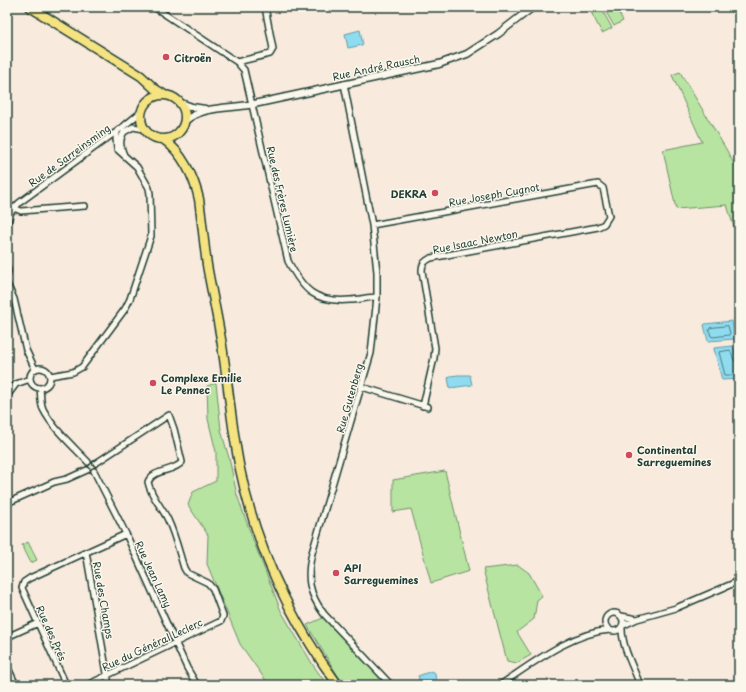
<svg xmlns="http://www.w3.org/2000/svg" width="746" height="692" font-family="'Playpen Sans',sans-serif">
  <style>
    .green { fill: #b8e4a1; stroke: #6c906a }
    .water { fill: #8fdbf0; stroke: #629ca5 }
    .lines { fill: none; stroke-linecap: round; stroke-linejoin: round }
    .shore { stroke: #4c7c7f; stroke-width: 1 }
    .minor-casing { stroke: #1f3d34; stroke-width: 8 }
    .tertiary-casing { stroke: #1f3d34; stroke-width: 9 }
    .primary-casing { stroke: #1f3d34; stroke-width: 11 }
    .minor { stroke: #fbf7ec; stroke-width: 5 }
    .tertiary { stroke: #fbf7ec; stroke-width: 6 }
    .primary { stroke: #f5e382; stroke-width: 8 }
    .poi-dot { fill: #d1495b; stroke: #fbf7ec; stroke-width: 1.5 }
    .labels { text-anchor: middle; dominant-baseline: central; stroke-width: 3; stroke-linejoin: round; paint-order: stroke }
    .poi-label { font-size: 10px; font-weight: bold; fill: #1f3d34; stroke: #fbf7ec; text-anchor: start }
    .street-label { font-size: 10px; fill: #1f3d34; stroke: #fbf7ec }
  </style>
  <rect width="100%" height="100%" fill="#f8eadd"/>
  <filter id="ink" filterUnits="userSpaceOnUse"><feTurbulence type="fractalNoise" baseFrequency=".025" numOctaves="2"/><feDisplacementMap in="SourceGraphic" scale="8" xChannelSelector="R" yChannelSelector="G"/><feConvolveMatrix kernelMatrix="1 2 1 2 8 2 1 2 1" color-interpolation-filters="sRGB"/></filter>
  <g filter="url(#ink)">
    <!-- green -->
    <path class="green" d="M603,7h13l7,14 -9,5z
      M601,8l11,20 -10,5 -10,-19z
      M680,72l46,77 13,24v71l-12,-39 -51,4 -13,-59 39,-8 -30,-67z
      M216,383l5,47 8,28 8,37 16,45 28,71 32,54 14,20h-58l-29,-41 -33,-80 1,-29 -20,-30 5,-13 23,-11v-29l-8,-33 -1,-33z
      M445,471l24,100 -38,12 -20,-74 -18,3v-32z
      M28,542l9,18 -6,3 -9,-18z
      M518,565l11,8 13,23 -5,4 -3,19 -17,13 14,23 -14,8 -10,-2 -24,-92z
      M325,617l64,68h-44l-7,-9 -31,-51z"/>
    <!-- water -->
    <path class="water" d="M360,30l3,15 -15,3 -3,-14z
      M732,321l3,18 -27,2 -4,-16 1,-1z
      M733,346l6,20v13l-17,1 -8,-31v-1z
      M458,375h12l2,10 -22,3 -2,-10 2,-2z
      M432,671l3,2 1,8 -15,4 -3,-9z"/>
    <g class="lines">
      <!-- shore -->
      <path class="shore" d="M728,326l2,7 -1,2 -16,2 -2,-1 -2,-6 1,-2z
        M739,363l-5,-3 -4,-10 -11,2 6,23h14"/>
      <!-- minor casing -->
      <g class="minor-casing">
        <path id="minor" d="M154,7l83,55 7,8 44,191c15,29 27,42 62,39 9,0 18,-3 27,-3
          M735,7l4,10
          M237,62l33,-8 3,-5 -8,-42
          M344,84l28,141 5,47v25l-6,56 -59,200c-6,25 -3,41 12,61l67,71
          M124,155c-4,-9 -5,-15 0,-23l9,-5 11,2
          M7,205l14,6 64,-5
          M7,224l4,-12 8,-9 94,-69c3,-1 23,-18 28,-22
          M372,225l226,-41 5,4 6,28 -5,8 -6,3 -167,31c-6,3 -9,5 -9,13l13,77 -1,10 -11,48
          M7,267l1,4 -1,5
          M7,284l7,15 12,51 9,19
          M30 378a10 10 0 1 1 20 0a10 10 0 1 1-20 0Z
          M50,376l23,-4 9,-5 43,-58 5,-10 21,-63 -1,-42 -1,-6 -12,-21 -20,-18 -1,-10 1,-6
          M362,387l66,20
          M40,388c1,7 0,14 3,21 10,20 30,37 45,53
          M7,396l9,-12 14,-5
          M94,471l32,63 61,134 10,17
          M7,503l47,-21 13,-3 20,-9
          M86,552l23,133
          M605 622a9 9 0 1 1 18 0a9 9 0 1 1-18 0Z
          M621,616l16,3 -15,7c-1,20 11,40 18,59
          M637,619l39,-11 63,-27
          M7,637l31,-14
          M7,666l9,19
          M66,685l-44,-97 2,-6 6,-4 96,-44
          M87,685l134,-64 2,-5 -10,-27 -5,-6 -21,-10 -3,-5c-5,-16 -9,-33 -16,-48 -6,-13 -17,-23 -20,-38 5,-13 26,-10 34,-20l-8,-33 -5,-14 -73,48
          M500,685c33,-22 71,-52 110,-55"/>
      </g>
      <!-- tertiary casing -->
      <g class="tertiary-casing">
        <path id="tertiary" d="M181,103l11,4 13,2
          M185,121c19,-16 46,-12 69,-17 62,-13 123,-27 185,-40l28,-10 31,-20 35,-27"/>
      </g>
      <!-- primary casing -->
      <g class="primary-casing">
        <path id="primary" d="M30,7l111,69 14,13 8,5
          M141 117a22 22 0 1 1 44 0a22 22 0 1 1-44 0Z
          M163,139c19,13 31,38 36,60 3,22 5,44 8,66 5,29 12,58 16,87 6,39 9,78 17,117 16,78 51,152 98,216"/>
      </g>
      <!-- minor -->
      <use href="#minor" class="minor"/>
      <!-- tertiary -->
      <use href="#tertiary" class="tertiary"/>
      <!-- primary -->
      <use href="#primary" class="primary"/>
    </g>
  </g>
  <!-- markers -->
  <g class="poi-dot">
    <circle cx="166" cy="57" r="4"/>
    <circle cx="435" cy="193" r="4"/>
    <circle cx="153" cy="383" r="4"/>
    <circle cx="629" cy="455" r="4"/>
    <circle cx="336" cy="573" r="4"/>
  </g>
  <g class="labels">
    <!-- poi labels -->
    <g class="poi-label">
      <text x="174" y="57">Citroën</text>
      <text x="427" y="193" text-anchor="end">DEKRA</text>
      <text x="161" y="377">Complexe Emilie<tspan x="161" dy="12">Le Pennec</tspan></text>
      <text x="637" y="449">Continental<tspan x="637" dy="12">Sarreguemines</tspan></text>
      <text x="344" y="567">API<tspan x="344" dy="12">Sarreguemines</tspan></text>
    </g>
    <!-- street labels -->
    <g class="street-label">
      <text transform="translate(376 67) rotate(-12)">Rue André Rausch</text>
      <text transform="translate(69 155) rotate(-36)">Rue de Sarreinsming</text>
      <text transform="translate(494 194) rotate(-10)">Rue Joseph Cugnot</text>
      <text transform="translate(283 199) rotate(77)">Rue des Frères Lumière</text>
      <text transform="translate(475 241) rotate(-11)">Rue Isaac Newton</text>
      <text transform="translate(349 398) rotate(-74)">Rue Gutenberg</text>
      <text transform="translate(154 574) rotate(65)">Rue Jean Lamy</text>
      <text transform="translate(104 600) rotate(80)">Rue des Champs</text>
      <text transform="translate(52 633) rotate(66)">Rue des Prés</text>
      <text transform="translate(152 644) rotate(-25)">Rue du Général Leclerc</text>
    </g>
  </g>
  <!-- margin -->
  <rect width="746" height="692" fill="none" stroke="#fbf7ec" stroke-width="24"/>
  <rect x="12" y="12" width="722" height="668" fill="none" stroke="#1f3d34" stroke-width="1.5" filter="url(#ink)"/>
</svg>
